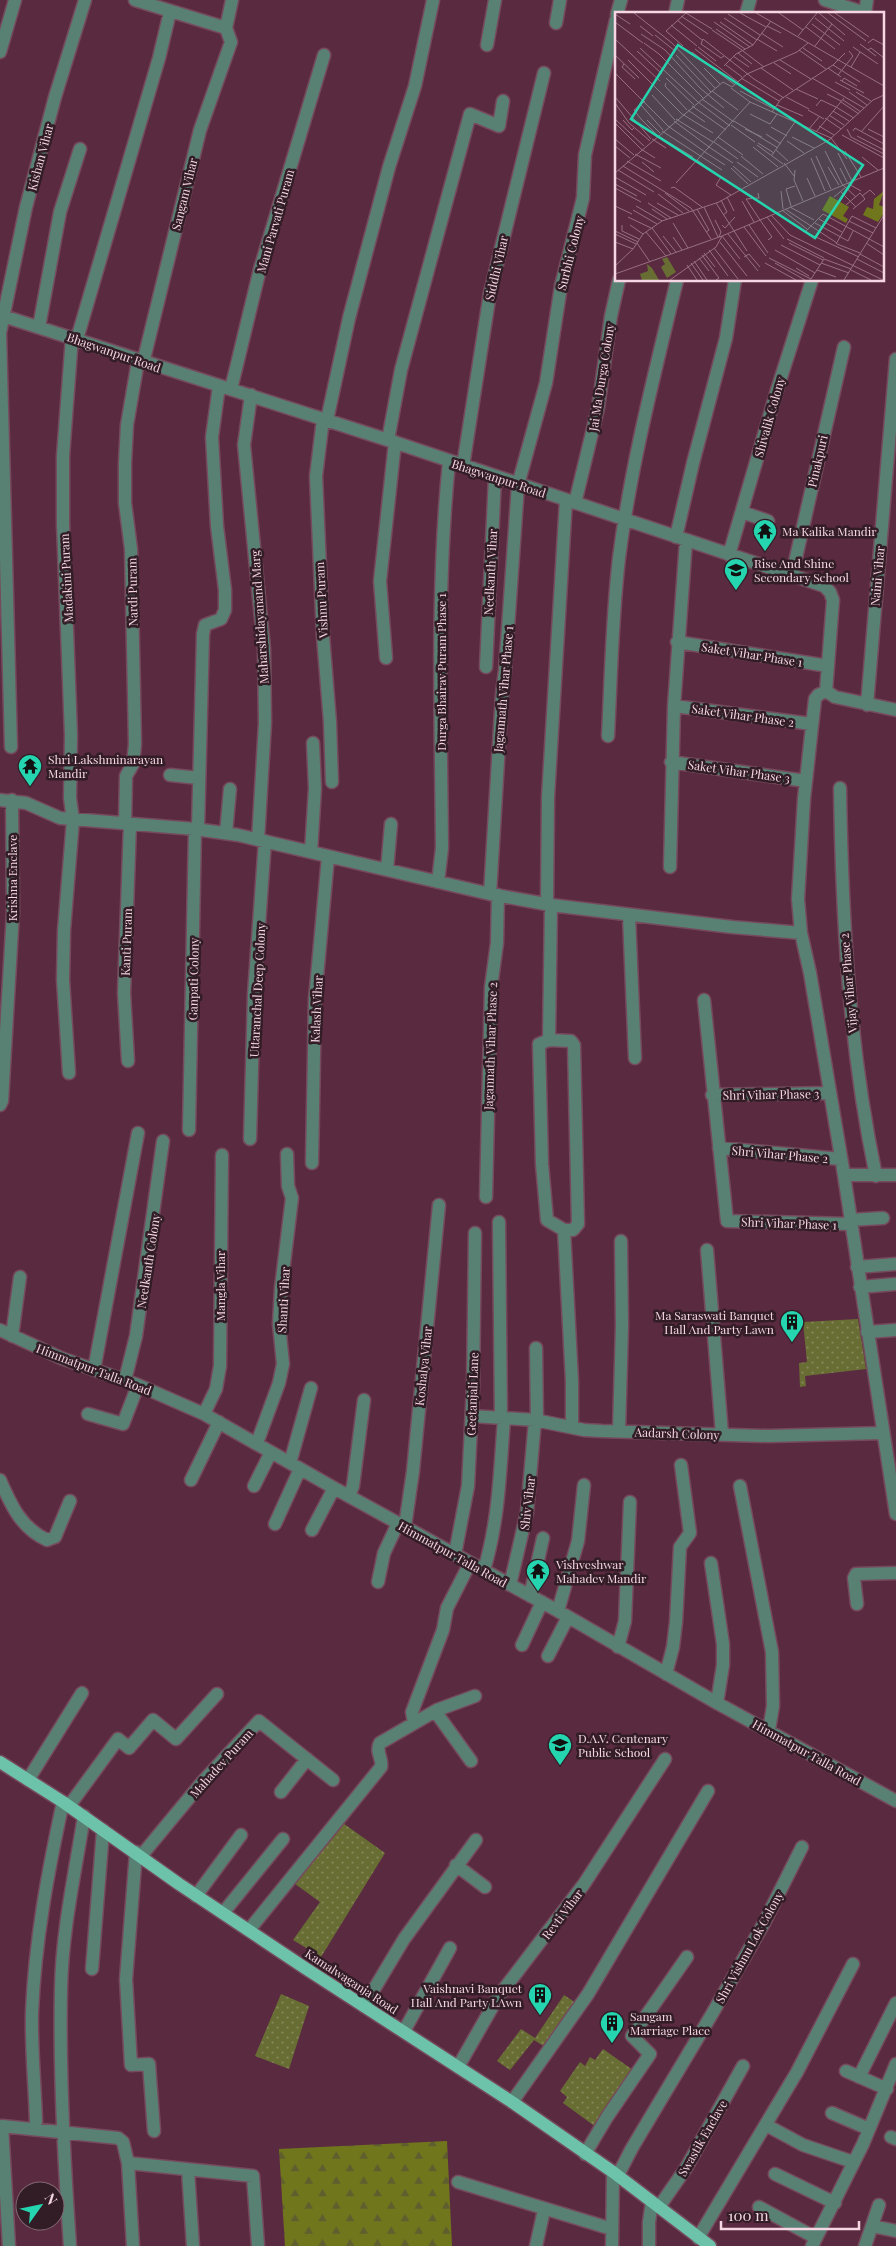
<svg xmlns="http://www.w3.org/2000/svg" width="896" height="2246" font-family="'Playfair Display',serif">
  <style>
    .grass { fill: url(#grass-dots) }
    .forest { fill: url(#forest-firs) }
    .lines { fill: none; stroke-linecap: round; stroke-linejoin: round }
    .minor-casing { stroke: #764a5d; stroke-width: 15 }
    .major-casing { stroke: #764a5d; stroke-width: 15 }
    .minor { stroke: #588174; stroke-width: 12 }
    .major { stroke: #6cc3aa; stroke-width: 12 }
    .labels { text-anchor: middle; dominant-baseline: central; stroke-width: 5; stroke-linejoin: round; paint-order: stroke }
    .street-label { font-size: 12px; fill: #f5d6e2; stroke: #321c25 }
    .poi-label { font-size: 12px; fill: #f5d6e2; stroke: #321c25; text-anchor: start }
    .inset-road { fill: none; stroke: #986f81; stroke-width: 1 }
    .view { fill: #24d5af; fill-opacity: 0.15; stroke: #24d5af; stroke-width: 2.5 }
    .inset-edge { fill: none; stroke: #f5d6e2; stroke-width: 2.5 }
  </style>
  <defs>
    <pattern id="grass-dots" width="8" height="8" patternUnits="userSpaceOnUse" patternTransform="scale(1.25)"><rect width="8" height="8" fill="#686d33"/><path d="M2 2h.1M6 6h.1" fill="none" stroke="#86885a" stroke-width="1.8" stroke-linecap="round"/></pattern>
    <pattern id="forest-firs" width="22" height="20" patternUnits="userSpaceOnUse" patternTransform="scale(1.25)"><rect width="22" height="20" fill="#70761c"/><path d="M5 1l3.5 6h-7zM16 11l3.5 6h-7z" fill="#5f5e2e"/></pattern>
  </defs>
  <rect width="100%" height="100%" fill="#5a2b40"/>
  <!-- grass -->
  <path class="grass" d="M858,1319l8,50 -61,7 1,10 -6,1 -1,-24 8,-1 -4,-40z
    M340,1821l45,32 -64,104 -28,-17 27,-38 -29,-21z
    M281,1994l28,12 -20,63 -34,-13z
    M564,1995l12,8 -31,44 -11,-7 -24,30 -13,-9 24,-32 14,9z
    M603,2049l30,21 -37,57 -33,-24 4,-6 -7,-6 20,-29 5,4 5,-9 5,3z"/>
  <!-- forest -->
  <path class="forest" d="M447,2141l5,105h-167l-6,-97z"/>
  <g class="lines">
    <!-- minor casing -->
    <g class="minor-casing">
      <path id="minor" d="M135,0l91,28
        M825,0l40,13
        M617,14l4,-14
        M675,14l3,-14
        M746,14l4,-14
        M865,14l2,-14
        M556,23l4,-23
        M226,28l6,-28
        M487,45l8,-45
        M0,52l15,-52
        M0,315l388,125 436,146 6,6 3,8 -7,91 9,6 61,13
        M39,327l21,-115 20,-63
        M77,339l82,-281 11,-46
        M143,363l57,-233 31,-88 -5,-14
        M231,389l29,-120 64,-214
        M251,395l-7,50 20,204 1,74 -7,117
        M323,419l-7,57 7,160 7,86 2,60
        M327,420l22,-102 40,-151 26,-81 18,-86
        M388,440l13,-70 69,-256 29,12 4,-25
        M463,466l27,-173 54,-220
        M575,503l23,-95 13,-92 8,-36
        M742,512l26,9
        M676,537l17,-74 33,-125 9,-58
        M729,555l48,-165 35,-110
        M792,575l52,-228
        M677,642l151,24
        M386,658l-6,-77 15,-139
        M486,667l9,-190
        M826,691l-8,4 -3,4 -11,100 -6,100 3,34 9,40 34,202 52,339
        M867,705l29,-346
        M674,706l138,18
        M608,736c3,-59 4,-118 11,-178 12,-94 36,-186 58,-278
        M11,747l-11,-414 26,-126 29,-110 30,-97
        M671,762l135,19
        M170,775l29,3
        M840,788c2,130 9,260 36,388
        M0,800l26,3 34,15 135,11 43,6 252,59 61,11 181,22 69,6
        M125,824l1,-48 7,-12 2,-20 -4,-195 -6,-46v-40l2,-38 11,-64
        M198,829l5,-195 2,-9 16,-6 4,-9v-20l-8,-64 -5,-89 7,-51
        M226,833l4,-44
        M311,852l4,-64 -2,-45
        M670,867l4,-161 12,-165
        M387,870l4,-46
        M438,882l4,-34c-1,-129 -6,-258 7,-386
        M490,894l12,-200 3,-23 13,-186 28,-102 15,-97 22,-88 2,-43 31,-135
        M547,903l1,-106 18,-297
        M551,905l-2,135 -10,4 3,120 5,56 17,10 8,151v46
        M629,916l6,142
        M704,1000l23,221 123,3
        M549,1040l22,1 3,4 4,179 -5,6h-9
        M128,1061l-4,-68 6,-169
        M69,1073l-6,-93 1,-50 9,-110 -3,-22 1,-63 -8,-211v-68l9,-119
        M712,1095l117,-2
        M0,1105l2,-4 11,-189 -1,-112
        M189,1130l6,-301
        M250,1139l4,-145 11,-153
        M719,1148l122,11
        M312,1163l3,-164 13,-142
        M844,1175h52
        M486,1197l5,-210 6,-44 1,-48
        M850,1220l33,-2
        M499,1222l2,197
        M707,1250l15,184
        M857,1267l39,-3
        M860,1287l36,-3
        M0,1330l61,28 77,27 66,29 130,74 224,123 159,92 179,98
        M867,1332l29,-2
        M12,1336l8,-59
        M536,1348l1,73
        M94,1370l44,-237
        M125,1380l11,-44 27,-195
        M88,1414l35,10 15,-39
        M204,1414l12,-25 4,-23 2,-211
        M472,1416l63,4 49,10 18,1 166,5 115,-3
        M619,1431l3,-105 -1,-85
        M257,1443l22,-60 4,-19 -4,-40 2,-36 11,-90 -4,-12 -1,-32
        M290,1463l21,-75
        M0,1480c11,25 21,48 47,60l8,-3 15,-36
        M191,1480l28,-58
        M254,1486l17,-34
        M740,1486l32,166 1,54 -4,24
        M349,1496l4,-10 11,-86
        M275,1524l25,-55
        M405,1526l8,-55 26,-266
        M312,1530l22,-42
        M455,1554l13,-68 5,-99 2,-154
        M711,1563l12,81v21l-6,38
        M484,1570c15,-50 16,-100 20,-151
        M378,1582l6,-29 14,-30
        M510,1585l17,-73 8,-92
        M530,1596l13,-58
        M857,1604l-3,-26 2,-4 40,-1
        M558,1611l20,-70 6,-56
        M522,1645l20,-43
        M618,1647l7,-26 5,-119
        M548,1656l20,-39
        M666,1674l7,-27 3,-25 4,-75 10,-14 -9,-68
        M435,1711l36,50
        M414,1723l-2,-11 31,-82 4,-22 23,-45
        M28,1780l54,-87
        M281,1792l26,-33
        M69,1806l49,-67 11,9 24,-28 23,19 41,-45
        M136,1852l-10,127 5,86 18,-1 5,67
        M141,1856l63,-76 55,-59 74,59
        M456,1865l29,22
        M196,1896l45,-61
        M223,1913l60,-74
        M249,1930l132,-163c2,-9 -6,-15 -1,-24l57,-33 38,-14
        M92,1969l11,-139
        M364,2006l40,-67 72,-99
        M404,2031l46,-83
        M458,2067l40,-70 86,-113 81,-125
        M846,2071l41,18
        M859,2077l37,-74
        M512,2102l76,-108 120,-203
        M832,2113l37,16
        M36,2122c-1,-36 -5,-74 -4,-110 3,-71 16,-141 31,-210
        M766,2125l37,20 50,17
        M891,2137l5,2
        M585,2154l22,-37 43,-63 -18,-18 55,-79
        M128,2163l5,83
        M188,2171l5,75
        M775,2174l60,29
        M617,2177l15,-29 80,-134 52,-91 38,-76
        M458,2182l154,47
        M659,2207l27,-39 57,-102
        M759,2207l57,31
        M872,2226l24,5
        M698,2238l99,-166 56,-108
        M9,2246l-7,-120 116,12 5,4 5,21 125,13 5,70
        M70,2246c-6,-85 -11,-172 -9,-257 1,-58 14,-116 23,-173
        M536,2246l8,-36
        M612,2246l1,-74
        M649,2246v-24l3,-20
        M812,2246l51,-102 33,-80
        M865,2246l14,-41"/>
    </g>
    <!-- major casing -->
    <g class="major-casing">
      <path id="major" d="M0,1762l63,40 116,82 126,84 207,134 101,70 97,74"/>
    </g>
    <!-- minor -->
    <use href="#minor" class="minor"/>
    <!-- major -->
    <use href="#major" class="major"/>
  </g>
  <!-- icons -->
  <defs>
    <g id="temple-pin" transform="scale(1.25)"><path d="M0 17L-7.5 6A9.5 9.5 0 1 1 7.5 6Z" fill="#24d5af" stroke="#321c25"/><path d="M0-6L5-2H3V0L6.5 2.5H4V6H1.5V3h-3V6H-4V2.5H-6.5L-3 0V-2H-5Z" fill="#111"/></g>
    <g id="school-pin" transform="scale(1.25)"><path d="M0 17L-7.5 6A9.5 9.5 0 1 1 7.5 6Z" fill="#24d5af" stroke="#321c25"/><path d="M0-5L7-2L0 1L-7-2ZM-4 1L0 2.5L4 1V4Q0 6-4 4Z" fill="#111"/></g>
    <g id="building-pin" transform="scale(1.25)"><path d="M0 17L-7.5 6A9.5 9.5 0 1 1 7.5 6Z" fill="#24d5af" stroke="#321c25"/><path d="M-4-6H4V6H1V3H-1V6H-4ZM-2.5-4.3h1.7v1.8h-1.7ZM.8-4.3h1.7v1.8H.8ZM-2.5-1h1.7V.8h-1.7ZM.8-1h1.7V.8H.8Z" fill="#111"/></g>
  </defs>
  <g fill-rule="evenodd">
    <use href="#temple-pin" x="765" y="531"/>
    <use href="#school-pin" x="736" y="570"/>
    <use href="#temple-pin" x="30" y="766"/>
    <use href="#building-pin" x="792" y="1322"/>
    <use href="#temple-pin" x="538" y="1571"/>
    <use href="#school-pin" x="560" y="1745"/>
    <use href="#building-pin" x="540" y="1995"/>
    <use href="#building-pin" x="612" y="2023"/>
  </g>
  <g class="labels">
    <!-- street labels -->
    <g class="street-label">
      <text transform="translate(40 157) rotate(-75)">Kishan Vihar</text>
      <text transform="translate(184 194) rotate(-76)">Sangam Vihar</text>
      <text transform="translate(275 221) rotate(-74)">Mani Parvati Puram</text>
      <text transform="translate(570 253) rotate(-76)">Surbhi Colony</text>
      <text transform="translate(496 268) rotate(-77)">Siddhi Vihar</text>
      <text transform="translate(114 352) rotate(19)">Bhagwanpur Road</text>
      <text transform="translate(601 377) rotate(-81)">Jai Ma Durga Colony</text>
      <text transform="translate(769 417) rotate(-74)">Shivalik Colony</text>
      <text transform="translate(817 461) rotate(-77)">Pinakpuri</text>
      <text transform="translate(499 478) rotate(18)">Bhagwanpur Road</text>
      <text transform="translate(490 572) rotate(-87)">Neelkanth Vihar</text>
      <text transform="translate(877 576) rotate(-85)">Naini Vihar</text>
      <text transform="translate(66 578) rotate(-93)">Madakini Puram</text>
      <text transform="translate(132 592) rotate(-91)">Nardi Puram</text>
      <text transform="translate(321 600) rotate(-93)">Vishnu Puram</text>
      <text transform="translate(259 617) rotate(-94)">Maharshidayanand Marg</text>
      <text transform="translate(752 654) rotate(9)">Saket Vihar Phase 1</text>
      <text transform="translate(441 672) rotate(-90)">Durga Bhairav Puram Phase 1</text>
      <text transform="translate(503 689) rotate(-85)">Jagannath Vihar Phase 1</text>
      <text transform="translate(743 715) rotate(8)">Saket Vihar Phase 2</text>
      <text transform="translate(739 771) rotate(8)">Saket Vihar Phase 3</text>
      <text transform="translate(12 878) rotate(-90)">Krishna Enclave</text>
      <text transform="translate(126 942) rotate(-88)">Kanti Puram</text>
      <text transform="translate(193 979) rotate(-89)">Ganpati Colony</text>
      <text transform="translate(848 983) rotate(-95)">Vijay Vihar Phase 2</text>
      <text transform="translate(257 990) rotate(-87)">Uttaranchal Deep Colony</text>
      <text transform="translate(316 1009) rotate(-87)">Kalash Vihar</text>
      <text transform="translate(490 1046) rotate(-88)">Jagannath Vihar Phase 2</text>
      <text transform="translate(771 1094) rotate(-1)">Shri Vihar Phase 3</text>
      <text transform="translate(780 1154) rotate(5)">Shri Vihar Phase 2</text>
      <text transform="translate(789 1223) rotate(2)">Shri Vihar Phase 1</text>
      <text transform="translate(148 1261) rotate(-81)">Neelkanth Colony</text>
      <text transform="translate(220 1286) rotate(-90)">Mangla Vihar</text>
      <text transform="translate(283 1300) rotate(-87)">Shanti Vihar</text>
      <text transform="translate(423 1366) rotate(-84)">Koshalya Vihar</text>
      <text transform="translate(94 1369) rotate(21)">Himmatpur Talla Road</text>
      <text transform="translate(472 1394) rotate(-88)">Geetanjali Lane</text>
      <text transform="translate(677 1433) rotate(2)">Aadarsh Colony</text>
      <text transform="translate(527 1503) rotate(-83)">Shiv Vihar</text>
      <text transform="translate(453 1554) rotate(29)">Himmatpur Talla Road</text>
      <text transform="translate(807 1752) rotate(29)">Himmatpur Talla Road</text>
      <text transform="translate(221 1763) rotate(-48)">Mahadev Puram</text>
      <text transform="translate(562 1914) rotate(-53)">Revti Vihar</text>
      <text transform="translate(749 1947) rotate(-61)">Shri Vishnu Lok Colony</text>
      <text transform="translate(352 1981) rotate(33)">Kamalwaganja Road</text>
      <text transform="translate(702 2138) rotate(-60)">Swastik Enclave</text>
    </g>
    <!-- poi labels -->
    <g class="poi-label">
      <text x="782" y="531">Ma Kalika Mandir</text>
      <text x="754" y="563">Rise And Shine<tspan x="754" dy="14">Secondary School</tspan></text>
      <text x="48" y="759">Shri Lakshminarayan<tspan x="48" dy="14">Mandir</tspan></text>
      <text x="774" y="1315" text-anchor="end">Ma Saraswati Banquet<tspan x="774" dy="14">Hall And Party Lawn</tspan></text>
      <text x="556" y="1564">Vishveshwar<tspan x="556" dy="14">Mahadev Mandir</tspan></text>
      <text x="578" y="1738">D.A.V. Centenary<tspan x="578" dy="14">Public School</tspan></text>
      <text x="522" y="1988" text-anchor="end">Vaishnavi Banquet<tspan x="522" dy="14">Hall And Party LAwn</tspan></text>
      <text x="630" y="2016">Sangam<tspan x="630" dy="14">Marriage Place</tspan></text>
    </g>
  </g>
  <!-- overview -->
  <g transform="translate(615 12)">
    <rect width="269" height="269" fill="#5a2b40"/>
    <path d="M52,245l9,15 -9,6 -6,-11 4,-3 -3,-5z" fill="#686d33"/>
    <path d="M269,179l-5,14 5,2v6l-6,9 -15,-7 4,-8 6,2 1,-10zM215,184l19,11 -6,9 5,3 -2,4 -24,-13z" fill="#70761c"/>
    <path d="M32,252l5,4 7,12h-17l-2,-6 8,-3z" fill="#686d33"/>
    <path class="inset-road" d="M19,1l38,30 43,45M71,1l26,16M125,1l26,14M141,1l128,73M164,1l24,17M204,1l26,22M213,1l38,28M220,1l34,24M0,2l15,10M113,2l32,21M66,4l27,18M109,6l33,22M200,6l29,23M62,8l25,20M0,10l28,21M99,10l36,25M105,10l33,23M197,12l28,21M56,13l26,21M25,14l13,10M152,14l14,7M191,15l29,22M101,17l29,20M97,18l30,20M146,21l22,14M26,22l24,16 35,38 24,20M40,23l20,16M183,24l19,-23M0,27l45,42M88,27l51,40 30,19M88,27l-2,5 20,14 3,-2M142,27l20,12M29,31l15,11 44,44M253,31l5,-4 11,6M245,32l16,12M68,34l-17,-15 20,-18M200,34l17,-22M83,35l18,14M238,35l25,17M25,36l58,54 32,24M188,36l19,13M80,37l43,33M184,38l27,19M253,38l3,-2 13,10M22,39l25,23M128,39l21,16M77,40l43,33M123,41l14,11M0,43l24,23M61,43l35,37M118,44l16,11M13,48l54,54M165,48l31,19M159,51l17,11M9,52l-2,3 13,12M111,53l16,12M218,53l27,17M109,54l12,-12 17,-9 18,-24M236,55l9,-15M89,56l16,16M146,56l32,22M213,56l13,9M0,61l53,53M223,63l15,-19 -4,-5M51,66l28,27M126,66l38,23M197,66l52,30M225,68l24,13M227,69l2,-3 13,8M122,70l14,10M220,70l15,8M51,71l-1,3 22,24M116,76l19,14 81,36 16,21M181,77l22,10M97,79l26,19M125,79l34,18M234,80l18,13M241,80l15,9M212,82l14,7M37,83l23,25M0,85l36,42M171,85l23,12M87,87l32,23M228,88l18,12M30,89l-11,9 7,9 17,17 35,21M226,90l18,12M0,91l14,20 21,18M26,93l22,25M162,93l26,11M77,94l34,24M201,94l5,-6 15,7M221,95l18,11M73,98l17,12M193,98l16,9M218,99l16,10M157,100l9,-13 52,-34 12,-12M67,102l31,19M135,102l20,10 7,-10M214,103l15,10M210,106l16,11M0,107l29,27M61,107l37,23M8,108l9,10 2,-2M32,108l13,13M59,109l35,26M119,109l44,27M0,111l26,26 14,9M116,113l24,17M53,114l37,26M204,114l15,9M156,115l16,9M130,117l17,8M194,117l10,-12M232,117l4,8 33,17M253,117l16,8M47,119l60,39M238,119l2,-3 29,16M201,120l28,-34M246,120l23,-26M151,122l15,10M227,123l42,23M242,124l27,14M103,125l25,18M177,125l22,11M0,127l19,16M37,127l14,9M172,129l17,12M99,130l24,17M143,131l16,10M142,133l26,19M0,134l15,12M94,135l24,16M138,135l25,20M161,138l12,11M210,139l17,33M230,139l16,26M90,140l20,13M223,141l14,28M20,142l26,14M157,143l23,-33M126,144l22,18M201,144l15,33M247,145l16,13M196,146l14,33M82,148l24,17 -5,8 15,10M12,149l34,20M27,150l12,10M122,150l21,15M169,151l10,13M8,154l68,42 20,31M118,154l18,16M213,155l11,18M116,156l17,16M225,156l7,14M3,158l36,22M180,158l-1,10 9,21M0,161l108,-91 9,5 15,-13 50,-22 11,-9M0,165l31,18M192,166l8,18M61,171l74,-81M232,171l14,8M0,172l22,12M227,172l14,13M0,176l26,14M56,176l3,-1 28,20M166,179l2,18M226,180l15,15M50,181l24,18M143,181l1,5 -13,1 14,21M43,182l25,19M247,184l8,-6 5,5M112,185l7,14M219,185l12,-10M106,188l6,12 -4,3M127,189l12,21M33,191l23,15M42,191l21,12M101,191l31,48M231,193l14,-12 5,6 -12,10M0,194l17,8M21,194l26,15M176,194l-5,-17 9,-3M89,195l14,30M175,195l24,13M37,197l15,10M82,197l12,21 -3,2M170,197l52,34M18,198l24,14M167,198l25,19M156,203l19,20 93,45M13,205l23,11M152,205l17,22M204,207l23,13M100,208l6,12 -2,5M145,208l12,17 -4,3M234,209l24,12M58,211l15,25M200,211l33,18 5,-10M7,213v6l17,8M15,213l13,9M107,213l3,3 10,-11M134,213l19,28M129,215l22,29M37,216l19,26M0,219l23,11M31,220l20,24M0,222l21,10M113,222l30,37M48,224l13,16M58,225l9,13M172,227l37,19M0,230l18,7M105,230l27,34M22,231l13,19M174,231l34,17M251,231l18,12M221,232l16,-28 24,12M222,232l23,9M166,233l39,20M99,236l24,31M94,238l19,26M160,238l40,23M89,241l11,14M245,242l24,13M87,243l17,23 -3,2M129,245l5,-3 11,13M244,245l-54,-25 18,-18 61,33M84,246l10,13M154,246l42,21M209,247l27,10M242,247l27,14M79,249l13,19M76,251l12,17M150,251l31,17M160,251l30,17M206,251l28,10M72,253l10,15M0,254l18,-17 10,-15 19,-13 57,-19 110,-62 44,-40 11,-5M181,256l13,8M202,258l19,7M236,258l20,10M0,262l107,-38 162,-68M196,267l13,-20M55,268l46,-33 6,-11 18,23M229,268l40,-65"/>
    <path class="view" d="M63,33l185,120 -48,73 -184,-119z"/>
    <rect width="269" height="269" class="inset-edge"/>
  </g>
  <!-- north arrow -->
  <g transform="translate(40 2206) rotate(57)"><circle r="24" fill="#321c25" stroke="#806671"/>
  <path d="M0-4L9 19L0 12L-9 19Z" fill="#24d5af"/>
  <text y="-8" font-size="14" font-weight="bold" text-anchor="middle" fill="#f5d6e2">N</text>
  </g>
  <!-- scale -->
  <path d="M721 2221v8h138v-8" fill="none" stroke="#f5d6e2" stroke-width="2.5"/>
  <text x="728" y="2221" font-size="15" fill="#f5d6e2" stroke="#321c25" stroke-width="4" paint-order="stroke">100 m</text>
</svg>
